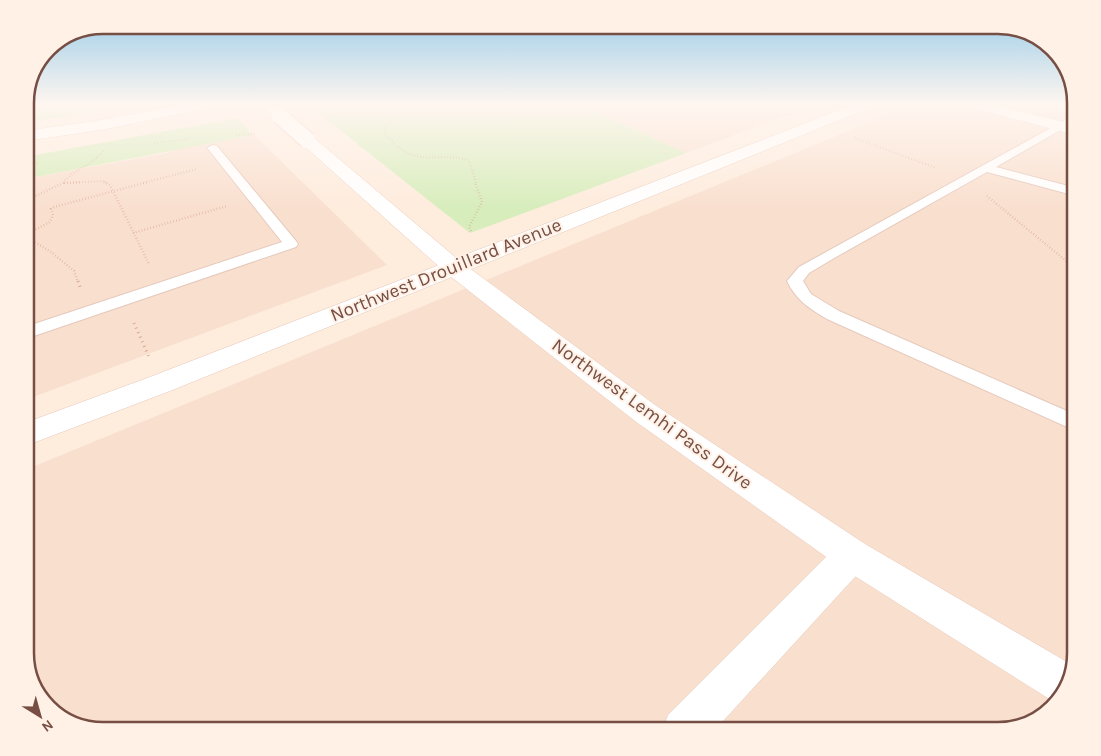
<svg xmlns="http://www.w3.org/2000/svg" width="1101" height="756" font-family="Karla,sans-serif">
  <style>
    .residential { fill: #f9dfce }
    .green { fill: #d7edbb }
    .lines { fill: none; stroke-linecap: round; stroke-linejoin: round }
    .lane-casing { stroke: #e5c9bc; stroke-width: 2 }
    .street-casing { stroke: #e5c9bc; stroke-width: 1 }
    .secondary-casing { stroke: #ebc8b8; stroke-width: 1 }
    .path-far2 { stroke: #dba696; stroke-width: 2; stroke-dasharray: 0.5 2.5; stroke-linecap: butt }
    .path-far1 { stroke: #dba696; stroke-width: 2.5; stroke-dasharray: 0.5 2.5; stroke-linecap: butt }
    .path { stroke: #dba696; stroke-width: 3; stroke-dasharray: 1 4; stroke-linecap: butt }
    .lane { fill: #fff; fill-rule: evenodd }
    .street { fill: #fff; fill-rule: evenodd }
    .secondary { fill: #fff; fill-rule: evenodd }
    .secondary-bridge-casing { stroke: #ebc8b8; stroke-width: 18; stroke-linecap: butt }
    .secondary-bridge { stroke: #fff; stroke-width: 16 }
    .labels { text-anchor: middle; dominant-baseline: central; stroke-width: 4; stroke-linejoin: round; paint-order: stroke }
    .street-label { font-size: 19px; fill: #764e44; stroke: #fff1e6 }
    .rim { fill: none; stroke: #764e44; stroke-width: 2.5 }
  </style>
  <rect width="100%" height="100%" fill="#feecdd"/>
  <!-- residential -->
  <path class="residential" d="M579,104h240l-133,49z
    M914,104h162v550l-13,43 -26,24 -38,10h-896l-44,-13 -24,-26 -10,-34v-188z
    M237,118l150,147 -362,135v-221l142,-26z"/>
  <!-- green -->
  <path class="green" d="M25,104h117l-117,19z
    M307,104h272l107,49 -216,80z
    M237,118l16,17 -228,44v-22z"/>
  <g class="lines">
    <!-- lane casing -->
    <g class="lane-casing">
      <path id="lane" d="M1076,114v7l-80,46 80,21v8l-89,-24 -151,85 -27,16 -6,8 8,13 28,17 237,104v16l-249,-112c-17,-10 -31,-19 -40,-38l12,-14z
        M213,145l4,1 79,95 2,3 -2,3 -271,92v-12l257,-85 -73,-92 -2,-2z"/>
    </g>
    <!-- street casing -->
    <g class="street-casing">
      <path id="street" d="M855,104h19l-2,3 -702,284 -145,55v-23l125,-46z
        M968,104h23l85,21v10l-106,-28z
        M852,539l13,5 5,11 -5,11 -151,165h-52l6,-16 171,-171z"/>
    </g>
    <!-- secondary casing -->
    <g class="secondary-casing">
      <path id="secondary" d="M187,104h28l-2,3 -5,1 -107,22 -76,11v-10l76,-11z
        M260,104h15l13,12 -3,3h-10z
        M307,135l6,2 148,125 194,143 210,139 207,121 -9,32 -6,5 -6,-2 -212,-134 -204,-145 -190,-149 -144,-129 -2,-3 2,-3z"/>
    </g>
    <!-- path-far2 -->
    <path class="path-far2" d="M443,104l-44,11 -13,9 -1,9c29,37 45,18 84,27l7,23
      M326,118l29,-8 13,-6
      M236,135l21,-1
      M855,138l81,30
      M154,143l36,-4
      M25,165l14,-2
      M63,183c12,-15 27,-16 40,-32
      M64,183l38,-2 5,2
      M143,183l54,-14"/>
    <!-- path-far1 -->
    <path class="path-far1" d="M104,182l6,3 39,79
      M64,183l18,-1
      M987,196l89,73
      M25,201l40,-19
      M471,231l-2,-4 13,-25 -7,-20
      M133,233l94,-27
      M25,235l25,-13 3,-7 -2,-6 3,-2 94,-25
      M25,236l26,16 23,19 4,11"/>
    <!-- path -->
    <path class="path" d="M78,281l2,6
      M134,323l15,34"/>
    <!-- lane -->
    <use href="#lane" class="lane"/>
    <!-- street -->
    <use href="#street" class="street"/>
    <!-- secondary -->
    <use href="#secondary" class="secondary"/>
    <!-- secondary-bridge casing -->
    <g class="secondary-bridge-casing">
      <path id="secondary-bridge" d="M280,116l27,24"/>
    </g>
    <!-- secondary-bridge -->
    <use href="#secondary-bridge" class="secondary-bridge"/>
  </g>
  <!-- sky -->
  <linearGradient id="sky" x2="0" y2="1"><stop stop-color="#91c9e8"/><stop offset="0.5" stop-color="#fff6f0"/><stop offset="1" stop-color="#fff6f0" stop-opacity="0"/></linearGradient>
  <rect width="1101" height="209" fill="url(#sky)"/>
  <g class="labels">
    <!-- street labels -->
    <g class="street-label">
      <text transform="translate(446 270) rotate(-22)">Northwest Drouillard Avenue</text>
      <text transform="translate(652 414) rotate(36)">Northwest Lemhi Pass Drive</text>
    </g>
  </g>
  <!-- crop -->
  <path d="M0 0H1101V756H0ZM103 34H998A69 69 0 0 1 1067 103V653A69 69 0 0 1 998 722H103A69 69 0 0 1 34 653V103A69 69 0 0 1 103 34Z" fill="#fff1e6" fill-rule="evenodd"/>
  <path class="rim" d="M103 34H998A69 69 0 0 1 1067 103V653A69 69 0 0 1 998 722H103A69 69 0 0 1 34 653V103A69 69 0 0 1 103 34Z"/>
  <!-- north arrow -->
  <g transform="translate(40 716) rotate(143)" stroke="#fff1e6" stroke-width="4" paint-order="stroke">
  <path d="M0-4L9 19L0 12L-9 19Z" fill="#764e44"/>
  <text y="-8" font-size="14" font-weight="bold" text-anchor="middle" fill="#764e44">N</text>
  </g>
</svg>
